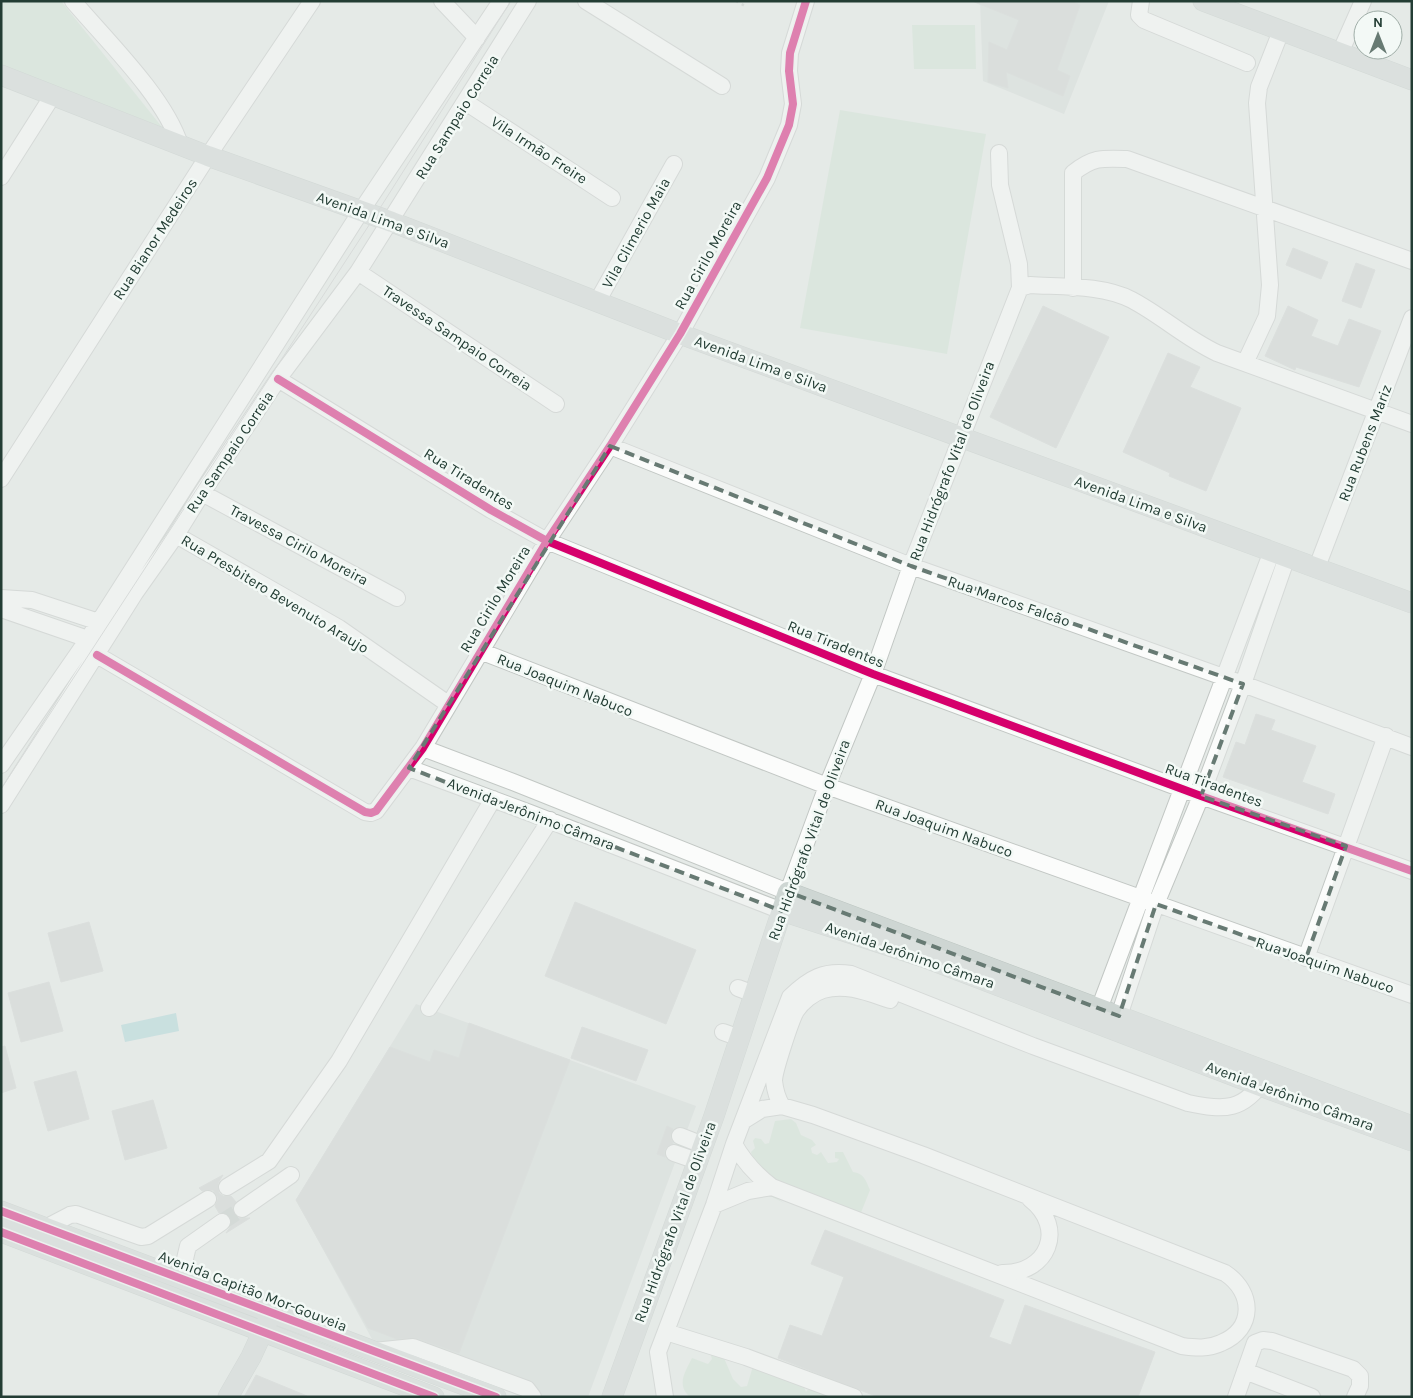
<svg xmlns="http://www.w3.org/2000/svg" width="1413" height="1398" font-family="Karla,sans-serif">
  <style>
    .built { fill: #d3dbd7 }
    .green { fill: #cfe3d3 }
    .water { fill: #a7d4d6 }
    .building { fill: #ccd1cf; stroke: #ced3d0 }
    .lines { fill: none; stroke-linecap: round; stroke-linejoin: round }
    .minor-tunnel { stroke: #bec7c3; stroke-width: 16; stroke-dasharray: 16 8; stroke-linecap: butt }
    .minor-casing { stroke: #c2c7c4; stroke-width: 18 }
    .major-casing { stroke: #bdc6c2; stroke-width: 21 }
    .path { stroke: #c2cac5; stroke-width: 2.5; stroke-dasharray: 2.5 4; stroke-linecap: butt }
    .minor { stroke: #fbfcfb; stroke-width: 16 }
    .major { stroke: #ced6d3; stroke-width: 20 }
    .tram { stroke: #c7cbc9; stroke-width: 1 }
    .cycleway-casing { stroke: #f3f9f6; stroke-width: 11 }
    .cycleway { stroke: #d6006c; stroke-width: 8 }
    .marked { fill: none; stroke: #677a73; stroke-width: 4; stroke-dasharray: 10 6; stroke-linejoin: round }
    .labels { text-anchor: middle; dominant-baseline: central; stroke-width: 5; stroke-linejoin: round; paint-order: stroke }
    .street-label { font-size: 15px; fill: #233d34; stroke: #f3f9f6 }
  </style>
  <rect width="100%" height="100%" fill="#e5eae7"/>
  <!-- built -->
  <path class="built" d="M980,1h129l-45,113 -81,-33z
    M416,1004l280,102 -108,291h-58l-158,-58 -76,-139z"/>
  <!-- green -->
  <path class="green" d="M1,1h60l101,126 -161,-62z
    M912,25h63l1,44h-62z
    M840,110l146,24 -39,220 -147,-26z
    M791,1119l5,4 5,12 11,5 4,5 -5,3 1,5 5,2 4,-3 7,11 9,-1 2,-3 -4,-1v-6h8l10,20c11,1 13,9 17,18l-10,25 -37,-12 -5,-7 -11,-4 -26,4 -3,3 6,4 -14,-7 5,-16 -22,-20 -2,-8 4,-4 -2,-7 2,-3 6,1 4,5 4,-1 6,-22z
    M710,1352l14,6 9,21 8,8 6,-1 6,-20 51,21 2,5 4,-5 17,10h-137c-14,-12 -5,-25 2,-39l16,6 4,-5z"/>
  <!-- water -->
  <path class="water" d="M176,1013l3,18 -54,11 -4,-17z"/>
  <!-- building -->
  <path class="building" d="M972,1h99l9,4 -23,65 13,6 -7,20 -57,-24 2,16 -20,-6 1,-40 18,8 12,-30z
    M1293,248l35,14 -7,17 -35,-14z
    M1356,263l19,7 -14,38 -19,-7z
    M1043,306l66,31 -53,111 -66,-31z
    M1288,306l30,14 -7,16 27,10 11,-27 32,12 -22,56 -63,-20 -1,3 -30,-14z
    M1168,353l32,14 -10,20 51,21 -35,83 -37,-15 1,-3 -47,-21z
    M1256,714l19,6 -4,10 45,16 -14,36 33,12 -7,20 -105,-37 13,-35 9,3z
    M575,902l121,48 -30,74 -121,-48z
    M89,922l14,49 -42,11 -13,-49z
    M49,982l14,49 -42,11 -13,-49z
    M469,1023l101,37 -111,293 -43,-15 -19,1 -29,-11 -72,-128 94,-153 40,15 4,-12 25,8z
    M582,1027l66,23 -12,31 -65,-23z
    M5,1046l11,42 -15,5v-46z
    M76,1071l13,48 -41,12 -14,-49z
    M153,1100l14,48 -42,12 -13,-49z
    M667,1126l6,3 -3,8 3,6 -8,6v8l-8,-3z
    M223,1175l-5,8 1,10 4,3h8l5,6 -4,8 5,8h13l-24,15 5,-7 -1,-9 -4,-4h-7l-4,-7 3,-8 -5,-8 -11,1 -3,-3z
    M825,1230l179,70 -15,37 22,8 14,-40 130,47 -17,45h-260l-100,-39 12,-33 32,11 22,-59 -33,-13z
    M256,1375l51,21v1h-63z"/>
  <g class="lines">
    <!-- minor-tunnel -->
    <path class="minor-tunnel" d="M222,1222l20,-13"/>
    <!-- minor casing -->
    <g class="minor-casing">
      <path id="minor" d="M73,1c34,40 92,96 107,144
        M442,1l35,37
        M586,1l136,85
        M1141,1l-2,14 5,5 103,43
        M1340,53l23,-52
        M467,103l145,95
        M999,153l1,32 19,79 1,24
        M1,177l52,-82
        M358,272l198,132
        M1020,288l10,-3c33,2 73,0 102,15 30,16 55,39 85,53l195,71
        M1073,288v-115c20,-16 29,-15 54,-14l285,102
        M597,302l77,-138
        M1245,363l22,-47 3,-31 -13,-182 2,-16 22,-56
        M278,379l213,131 56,31 326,133 328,122 211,75
        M610,446l301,120 332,118 169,63
        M1,479l207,-323 104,-155
        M202,493l195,105
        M176,535l163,93 109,76
        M1317,567l95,-249
        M1,598l31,2 67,22
        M1,609l87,30
        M480,651l347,135 585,209
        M97,655l268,157 6,1 5,-2 47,-63 124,-207 63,-95 70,-112 87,-156 22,-53 4,-21 -4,-33 1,-18 16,-52
        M423,748l90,34 275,110 39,-106 46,-112 38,-108 109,-278
        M1,765l87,-126 273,-428 140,-210
        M409,768l121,45 252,98
        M1,805l134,-212 41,-58 26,-42 76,-114 80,-107 170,-271
        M1306,958l80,-222
        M738,988l16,6
        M429,1008l121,-188
        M1099,1009l173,-458
        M1119,1016l37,-112 45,-108 42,-112 44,-127
        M723,1032l17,6
        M782,1106c-5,-8 -7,-16 -8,-25 0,-10 17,-61 22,-70 6,-9 17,-18 27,-21 23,-7 46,3 67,10
        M680,1136l23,9
        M734,1144c10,18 21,30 38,43l410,159c14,2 26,3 39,-3 34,-14 33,-51 4,-70l-302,-118 -110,-40 -31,-9 -20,3 -19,12
        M674,1153l23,8
        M227,1187l42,-26 70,-100 154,-262
        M714,1205l34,-14 24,-4
        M242,1209l49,-34
        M47,1227l23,-12 6,-1 65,23 7,-1 60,-37
        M1002,1273c46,1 65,-45 28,-74
        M186,1281l-1,-22 3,-13 34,-24
        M666,1332l80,25 108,40
        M374,1351l39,-4 114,42 6,8
        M1245,1371l67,26
        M665,1397l-7,-45 56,-147 20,-61 56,-147c20,-19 34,-27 61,-23l182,72 155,57c37,8 56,8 78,-26
        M1236,1397l19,-54 8,-3 9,1 81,28 7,7v10l-5,11"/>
    </g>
    <!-- major casing -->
    <g class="major-casing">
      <path id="major" d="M1203,1l209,79
        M1,75l207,81 184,66 288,112 732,269
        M782,911l141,46 337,129 152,55
        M1,1211l495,186
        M1,1232l433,165
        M228,1397l23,-40 17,-37
        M612,1397l102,-281 74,-224 624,234"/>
    </g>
    <!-- path -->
    <path class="path" d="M736,1l9,5"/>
    <!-- minor -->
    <use href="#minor" class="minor"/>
    <!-- major -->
    <use href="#major" class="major"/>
    <!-- tram -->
    <path class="tram" d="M1,789l374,-573 136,-215"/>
    <!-- cycleway casing -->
    <g class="cycleway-casing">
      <path id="cycleway" d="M278,379l213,131 56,31 326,133 328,122 211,75
        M97,655l268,157 6,1 5,-2 47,-63 124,-207 63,-95 70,-112 87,-156 22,-53 4,-21 -4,-33 1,-18 16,-52
        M1,1211l495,186
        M1,1232l433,165"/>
    </g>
    <!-- cycleway -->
    <use href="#cycleway" class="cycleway"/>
  </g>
  <!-- marked area -->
  <path d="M0 0H1413V1398H0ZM610,446l301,120 332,118 -42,112 145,50 -40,112 -150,-54 -37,112 -331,-124 -6,19 -373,-143z" fill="#e5eae7" fill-opacity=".55" fill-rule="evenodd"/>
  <path class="marked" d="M610,446l301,120 332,118 -42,112 145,50 -40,112 -150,-54 -37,112 -331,-124 -6,19 -373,-143z"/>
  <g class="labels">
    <!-- street labels -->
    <g class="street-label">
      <text transform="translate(457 117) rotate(-58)">Rua Sampaio Correia</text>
      <text transform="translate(539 150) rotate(33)">Vila Irmão Freire</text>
      <text transform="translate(383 220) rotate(20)">Avenida Lima e Silva</text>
      <text transform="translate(636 233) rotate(-61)">Vila Climerio Maia</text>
      <text transform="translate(155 239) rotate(-57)">Rua Bianor Medeiros</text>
      <text transform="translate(708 255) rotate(-61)">Rua Cirilo Moreira</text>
      <text transform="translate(457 338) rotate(34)">Travessa Sampaio Correia</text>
      <text transform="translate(761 364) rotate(20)">Avenida Lima e Silva</text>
      <text transform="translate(1365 443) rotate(-69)">Rua Rubens Mariz</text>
      <text transform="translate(230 452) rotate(-56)">Rua Sampaio Correia</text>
      <text transform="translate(952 461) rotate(-69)">Rua Hidrógrafo Vital de Oliveira</text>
      <text transform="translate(469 479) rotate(32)">Rua Tiradentes</text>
      <text transform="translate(1141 504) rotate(20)">Avenida Lima e Silva</text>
      <text transform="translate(299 545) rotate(28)">Travessa Cirilo Moreira</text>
      <text transform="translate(275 594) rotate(31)">Rua Presbitero Bevenuto Araujo</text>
      <text transform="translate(495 599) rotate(-59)">Rua Cirilo Moreira</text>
      <text transform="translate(1009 601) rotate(19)">Rua Marcos Falcão</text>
      <text transform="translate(836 644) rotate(22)">Rua Tiradentes</text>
      <text transform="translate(565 685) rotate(22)">Rua Joaquim Nabuco</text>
      <text transform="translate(1214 785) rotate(20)">Rua Tiradentes</text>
      <text transform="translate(531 814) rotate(21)">Avenida Jerônimo Câmara</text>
      <text transform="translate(944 828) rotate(20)">Rua Joaquim Nabuco</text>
      <text transform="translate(809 840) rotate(-70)">Rua Hidrógrafo Vital de Oliveira</text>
      <text transform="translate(910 955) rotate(19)">Avenida Jerônimo Câmara</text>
      <text transform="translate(1325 965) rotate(19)">Rua Joaquim Nabuco</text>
      <text transform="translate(1290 1096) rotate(20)">Avenida Jerônimo Câmara</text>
      <text transform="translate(675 1222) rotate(-70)">Rua Hidrógrafo Vital de Oliveira</text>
      <text transform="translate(253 1291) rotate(21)">Avenida Capitão Mor-Gouveia</text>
    </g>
  </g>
  <!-- border -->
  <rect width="1413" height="1398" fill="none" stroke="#233d34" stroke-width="5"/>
  <!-- north arrow -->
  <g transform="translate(1378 35)"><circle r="24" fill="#f3f9f6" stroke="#a0aea8"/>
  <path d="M0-4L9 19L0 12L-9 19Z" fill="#677a73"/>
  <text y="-8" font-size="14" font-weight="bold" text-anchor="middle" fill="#233d34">N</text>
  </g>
</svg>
